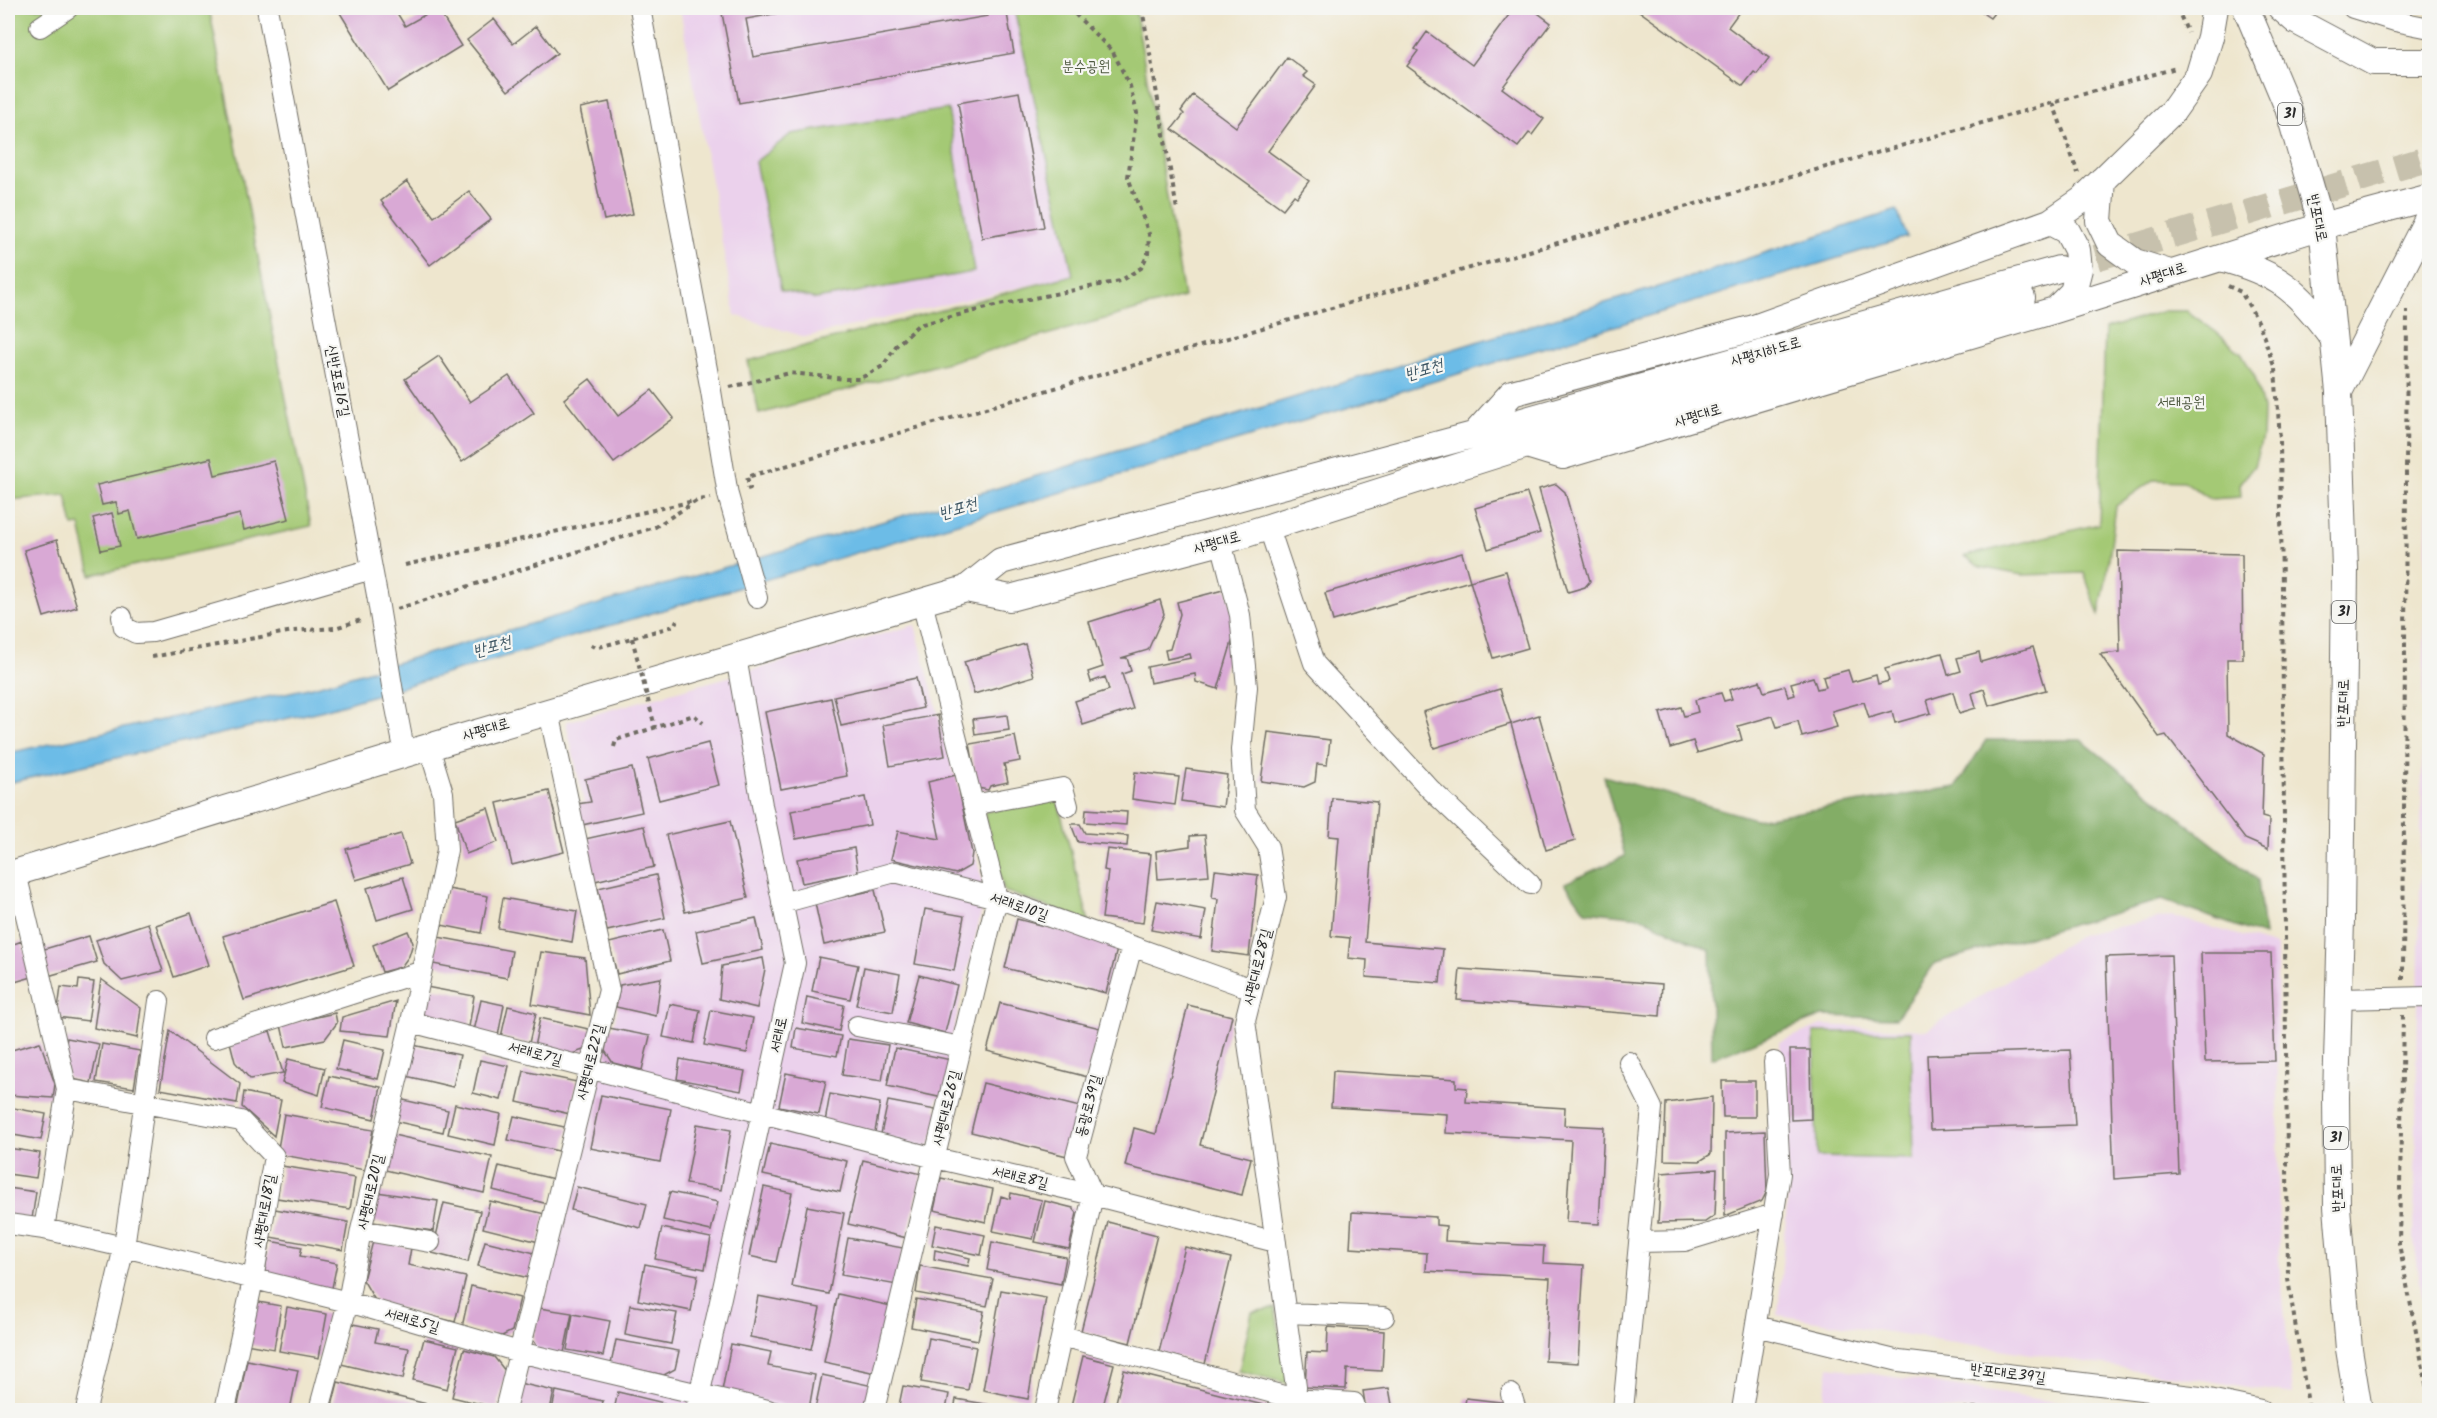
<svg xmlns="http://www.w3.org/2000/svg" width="2437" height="1418" font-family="Kalam,'Poor Story',sans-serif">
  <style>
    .built { fill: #ebd1ec }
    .green { fill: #a4c974; stroke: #687a50; stroke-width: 1.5 }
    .forest { fill: #83ad66; stroke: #576c48; stroke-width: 1.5 }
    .water { fill: #6cbce7; stroke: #4c7489; stroke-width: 1.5 }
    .building { fill: #d9a9d5 }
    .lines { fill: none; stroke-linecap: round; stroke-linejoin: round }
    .major-tunnel { stroke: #c7c1ad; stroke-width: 26; stroke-dasharray: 26 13; stroke-linecap: butt }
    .minor-casing { stroke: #6f6c64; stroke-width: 22 }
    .major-casing { stroke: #6f6c64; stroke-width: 28 }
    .path { stroke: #6f6c64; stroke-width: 4; stroke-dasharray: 4.5 4.5; stroke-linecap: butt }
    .minor { stroke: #fff; stroke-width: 20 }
    .major { stroke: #fff; stroke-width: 26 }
    .minor-bridge-casing { stroke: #6f6c64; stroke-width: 22; stroke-linecap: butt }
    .path-bridge { stroke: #6f6c64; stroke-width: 4; stroke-dasharray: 4.5 4.5; stroke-linecap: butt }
    .minor-bridge { stroke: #fff; stroke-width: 20 }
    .labels { text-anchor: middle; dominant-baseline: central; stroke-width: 4.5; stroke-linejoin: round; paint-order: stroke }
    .shield { fill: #f6f6f2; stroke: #686867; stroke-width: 1.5 }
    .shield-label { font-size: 14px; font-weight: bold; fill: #2b2b2b }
    .park-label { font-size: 15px; fill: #4f5a41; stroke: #f6f6f2 }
    .street-label { font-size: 15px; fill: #2b2b2b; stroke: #f6f6f2 }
    .water-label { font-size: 16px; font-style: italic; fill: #3e5663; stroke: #f6f6f2 }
  </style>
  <rect width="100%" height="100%" fill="#f6f6f2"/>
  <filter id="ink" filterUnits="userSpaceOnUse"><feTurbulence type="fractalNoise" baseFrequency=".0167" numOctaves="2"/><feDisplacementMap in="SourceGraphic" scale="12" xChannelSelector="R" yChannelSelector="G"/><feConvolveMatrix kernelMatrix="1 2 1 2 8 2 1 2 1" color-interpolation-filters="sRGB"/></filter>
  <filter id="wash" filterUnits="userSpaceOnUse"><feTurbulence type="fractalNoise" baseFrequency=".008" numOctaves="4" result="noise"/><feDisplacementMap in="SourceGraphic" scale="24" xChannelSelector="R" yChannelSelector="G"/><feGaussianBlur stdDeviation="1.35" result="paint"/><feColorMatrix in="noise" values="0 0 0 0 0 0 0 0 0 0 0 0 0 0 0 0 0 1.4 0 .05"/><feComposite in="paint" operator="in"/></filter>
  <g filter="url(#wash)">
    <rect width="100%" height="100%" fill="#eee6ce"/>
    <!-- built -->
    <path class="built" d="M680,8h334l59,267 -268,62 -70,-22z
      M2429,372l1,980 -16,-112z
      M915,625l67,254 1,26 -119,505h-347l107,-427 -58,-261z
      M2172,916l105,30 2,314 14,134 -515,-79 10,-122 -8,-151 41,-17 105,5 156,-96z
      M1829,1367l279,43h-286z"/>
    <!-- green -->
    <path class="green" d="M8,8h201l102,518 -220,49 -11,-50 -7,1 -7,-31 -58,5z
      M1014,8h121l49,289 -425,117 -11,-53 325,-86z
      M948,109l26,163 -158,27 -35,-9 -26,-128 36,-28z
      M2164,311h23l29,21 25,21 14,24 8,32 -1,29 -8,28 -14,18 1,13 -31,2 -26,-18 -31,-1 -37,26 -9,69 -8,40 -15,-42 -62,2 -42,-8 -15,-11 134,-32 6,-195z
      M1057,798l32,124 -85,-31 -20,-79z
      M1814,1032h97l3,127 -97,-2z
      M1275,1308l15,76 -51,-13 13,-59z"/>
    <!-- forest -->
    <path class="forest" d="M1986,740h95l177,140 6,56 -102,-36 -227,63 -39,55 -74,-2 -110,42 -2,-108 -69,-33 -56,-6 -20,-28 60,-27 -21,-80 151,43 201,-32z"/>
    <!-- water -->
    <path class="water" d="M1897,210l10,27 -580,177 -1003,296 -316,73v-30l305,-66 661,-192 713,-217z"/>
    <g id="blocks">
      <!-- building -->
      <path class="building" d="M337,8h57l11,18 32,-18 24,38 -73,45z
        M721,8h85l-60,11 7,38 235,-41 -2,-8h20l8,45 -275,50z
        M1514,8h25l2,1 -3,4 13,10 -49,65 42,31 -12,16 -3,-2 -11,14 -111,-81 11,-15 -3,-2 12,-17 45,33z
        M1635,8h107l-14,19 41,31 -12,16 -3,-2 -11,14z
        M1975,8h23l-8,10z
        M494,19l19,25 23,-18 21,27 -49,38 -41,-51z
        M1287,57l20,15 -4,4 13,9 -48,66 41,30 -12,16 -3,-2 -11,14 -111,-80 12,-15 -3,-3 12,-16 43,32z
        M1019,92l25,135 -62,11 -24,-135z
        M609,102l24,112 -29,6 -24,-112z
        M407,181l27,36 35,-26 22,28 -61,46 -49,-64z
        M439,356l31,46 39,-26 25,37 -72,49 -57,-83z
        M590,379l28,37 34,-26 22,28 -60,45 -50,-64z
        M211,458l4,17 59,-14 15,58 -45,11 -4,-16 -103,25 -7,-28 -11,3 -3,-12 -14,3 -5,-20z
        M1556,484l9,8 25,89 -5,6 -17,5 -29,-103z
        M1527,493l13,40 -52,16 -13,-41z
        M112,513l8,33 -19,4 -8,-32z
        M57,540l20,67 -33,10 -20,-67z
        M2118,551l124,3 1,105h-16l1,75 36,20 -2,63 7,2 -1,30 -23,-10 -79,-104 -7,2 -59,-83 20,-2z
        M1462,553l8,28 -137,40 -8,-28z
        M1506,571l22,77 -35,10 -23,-77z
        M1227,589l10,36 -19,64 -22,-7 -1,-8 -45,9 -3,-16 44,-9 -1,-4 -23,5 -2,-9 5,-1 10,-35 -3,-12z
        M1160,600l4,14 -16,36 -27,8h6l4,13 -9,3 11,35 -50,16 -8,-24 34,-11 -4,-13 -14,5 -3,-10 15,-5 -14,-45z
        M1025,644l9,32 -60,18 -10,-32z
        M2033,647l13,43 -57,16 -5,-17 -12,4 4,15 -17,5 -6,-21 -26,8 4,13 -36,10 -3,-12 -23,7 -5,-16 -32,9 5,16 -35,10 -4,-16 -21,6 -4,-11 -35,10 4,14 -45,13 -4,-12 -23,7 -10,-35 21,-6 3,9 14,-4 -3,-12 26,-7 3,8 8,-2 -3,-9 31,-9 4,11 21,-6 3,11 7,-2 -4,-12 22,-6 4,12 9,-2 -3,-10 25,-7 4,12 24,-7 2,9 11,-3 -4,-12 57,-16 6,22 13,-4 -4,-13 22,-6 2,10z
        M916,678l7,30 -82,18 -7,-30z
        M1500,689l11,35 -77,24 -11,-36z
        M831,698l16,78 -66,13 -16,-77z
        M938,715l7,41 -55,10 -7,-41z
        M1007,715l2,15 -34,5 -2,-16z
        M1539,715l36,126 -29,9 -35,-126z
        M1268,732l62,8 -3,25 -10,-1 -2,18 -11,5 -43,-6z
        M1015,736l5,25 -16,3 4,18 -18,4 -2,4 -10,-2 -8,-44z
        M708,743l11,42 -60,15 -11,-41z
        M632,768l10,44 -60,13 -5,-21 14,-2 -6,-23z
        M1186,769l41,6 -4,32 -42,-6z
        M1135,772l44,5 -4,28 -43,-6z
        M956,775l16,78 -2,13 -14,8 -65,-15 7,-28 42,8 -12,-57z
        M549,791l15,61 -52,13 -15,-62z
        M865,797l5,28 -74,14 -5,-28z
        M1332,798l45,4 -12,140 78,7 -3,34 -74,-6 1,-17 -19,-2 2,-20 -19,-2 8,-99 -10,-1z
        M488,808l10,34 -32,12 -11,-35z
        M1086,809l41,3 -1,13 -41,-3z
        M730,821l18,77 -63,14 -19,-77z
        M1071,824h9l5,9 43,3 -1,10 -49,-4z
        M644,826l10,41 -59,14 -10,-42z
        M401,834l9,30 -54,16 -10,-31z
        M1205,835l4,40 -51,4 -2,-28 34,-5v-10z
        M854,848l4,24 -56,11 -5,-24z
        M1107,849l44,5 -8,69 -41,-5 6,-47 -4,-1z
        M1215,870l43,5 -9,81 -37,-5 6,-52 -6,-1z
        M656,875l9,43 -58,13 -9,-43z
        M403,877l10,32 -36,11 -10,-32z
        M448,889l40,7 -7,37 -40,-8z
        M875,890l10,42 -61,13 -9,-42z
        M503,898l74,13 -5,31 -74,-14z
        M1157,901l49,9 -5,29 -50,-9z
        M334,902l20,64 -110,34 -21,-64z
        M925,909l39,7 -10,55 -39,-7z
        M191,913l18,52 -35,12 -18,-52z
        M756,918l7,32 -60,13 -7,-32z
        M1017,919l101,26 -12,48 -101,-25z
        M148,923l15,48 -41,10 -18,-17 -8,-24z
        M663,930l7,31 -53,13 -8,-31z
        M408,931l5,12 -4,13 -8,11 -19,5 -9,-27z
        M89,936l8,26 -49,14 -7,-26z
        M438,937l74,14 -5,27 -74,-14z
        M22,941l10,36 -24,7v-38z
        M541,952l44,6 5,57 -58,-11z
        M2201,953h70l4,108 -70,1z
        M2171,955l8,219 -65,5 -8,-222z
        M819,957l39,8 -8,34 -38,-8z
        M763,958l2,11 -8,39 -38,-9 3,-33z
        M864,967l36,7 -7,38 -37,-7z
        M1460,969l202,15 -2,32 -203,-16z
        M919,975l38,10 -12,48 -39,-10z
        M661,978l-5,38 -40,-9 4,-22z
        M101,979l40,29 -4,30 -43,-10z
        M79,980l15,2 -6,39 -31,-4 4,-30 17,2z
        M421,986l53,10 -5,31 -45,-9 -7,-11z
        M807,997l37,8 -5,26 -37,-8z
        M481,1000l23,5 -6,31 -24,-5z
        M396,1001l-6,35 -50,-5 2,-14z
        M1000,1003l100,25 -12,49 -101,-26z
        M670,1004l30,6 -6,33 -31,-6z
        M1188,1005l44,11 -32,129 51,13 -9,37 -117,-29 9,-38 22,6z
        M508,1006l28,7 -7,30 -28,-6z
        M711,1010l42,8 -6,35 -43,-8z
        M335,1013l2,10 -12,16 -39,8 -5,-22z
        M540,1018l53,12 -4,18 -17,6 -38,-7z
        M609,1028l41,8 -8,34 -29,-7 -8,-12z
        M796,1028l45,8 -4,20 -44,-8z
        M170,1031l70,53 -3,19 -77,-14z
        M270,1031l13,42 -33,6 -15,-17 -5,-20z
        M67,1038l32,6 -8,39 -23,-5 -5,-21z
        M848,1039l40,6 -6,36 -40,-6z
        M343,1040l42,10 -7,29 -42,-10z
        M40,1042l15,42 -2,14 -45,-3v-44z
        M102,1044l38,7 -6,37 -38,-6z
        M413,1045l47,10 -7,32 -47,-11z
        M895,1048l56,12 -8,38 -56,-12z
        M1790,1050h20l1,69 -20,1z
        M2070,1050l5,75 -145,5 -3,-75z
        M288,1059l37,9 -6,27 -37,-12z
        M680,1059l65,12 -4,20 -64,-12z
        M480,1060l29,6 -8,34 -28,-7z
        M524,1071l53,11 -7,32 -53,-12z
        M1333,1071l123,8v8l11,1 -1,14 99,6 -1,17 40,2 -5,97 -33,-2 5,-82 -125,-7 1,-19 -116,-7z
        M786,1073l40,8 -7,33 -40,-8z
        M329,1076l52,11 -7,32 -52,-12z
        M1722,1081h33v36h-32z
        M983,1083l101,25 -13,49 -100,-25z
        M244,1092l37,8 -7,36 -32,-29z
        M830,1094l50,9 -5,29 -50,-10z
        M601,1095l70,14 -11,53 -70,-14z
        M1712,1097l-1,57 -11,7 -36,-1 2,-57z
        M399,1099l49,11 -5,22 -49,-11z
        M888,1101l53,10 -12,35 -48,-12z
        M455,1104l46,10 -6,31 -47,-11z
        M8,1107l38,7 -5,26 -33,-6z
        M284,1114l89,16 -8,40 -88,-16z
        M514,1116l55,12 -6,24 -55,-12z
        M697,1124l34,6 -10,60 -35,-6z
        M1765,1131l2,60 -5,10 -37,15v-83z
        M389,1134l103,23 -8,36 -103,-24z
        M770,1144l77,17 -7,31 -77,-17z
        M8,1148l32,5 -4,25 -28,-4z
        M863,1160l59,14 -15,64 -59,-14z
        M282,1166l73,12 -5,31 -73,-11z
        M499,1166l55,13 -6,25 -55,-14z
        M1717,1169l-2,46 -10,7 -47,1 3,-50z
        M941,1178l52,11 -7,33 -52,-12z
        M577,1187l70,17 -6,24 -70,-18z
        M764,1187l28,6 -16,69 -27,-6z
        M8,1188l28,4 -4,27 -24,-4z
        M377,1192l61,9 -5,30 -60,-9z
        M670,1192l48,10 -7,29 -48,-11z
        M1011,1193l31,7 -9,39 -40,-8 8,-35 9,3z
        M490,1201l55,13 -6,28 -56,-14z
        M1045,1201l28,7 4,5 -8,36 -34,-7z
        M444,1203l36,8 -12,51 -36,-9z
        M807,1206l37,7 -15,81 -37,-7z
        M275,1209l73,13 -5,28 -73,-13z
        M1352,1212l84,5v8l10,1 -1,15 99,5 -1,17 41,2 -6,98 -33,-2 5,-83 -124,-7 1,-18 -77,-5z
        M1108,1222l49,13 -27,108 -49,-12z
        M936,1225l49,10 -4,20 -49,-10z
        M662,1228l49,10 -6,31 -50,-10z
        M848,1238l55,10 -6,37 -56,-10z
        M270,1241l32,6 -2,9 37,7 -6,30 -67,-17z
        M373,1241l38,7 -3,17 58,12 -11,45 -79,-20 -13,-22z
        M485,1241l50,12 -6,25 -51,-12z
        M992,1242l74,15 -5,27 -74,-14z
        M1185,1247l46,11 -26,106 -46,-12z
        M935,1250l35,8 -2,8 -34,-7z
        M645,1264l53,11 -7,36 -53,-11z
        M920,1266l73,13 -6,27 -71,-13z
        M471,1286l49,12 -8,33 -10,5 -40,-9z
        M1001,1290l45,8 -18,101 -45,-9z
        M838,1294l53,12 -15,67 -52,-11z
        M758,1296l62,12 -9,41 -61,-12z
        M916,1299l68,12 -6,29 -67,-13z
        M253,1301l28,5 -7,43 -29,-5z
        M630,1305l47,8 -6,31 -46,-9z
        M287,1307l40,7 -8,44 -40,-7z
        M539,1308l33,5 -8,40 -26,-6 -5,-7z
        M573,1314l37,7 -7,35 -36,-6z
        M348,1323l30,6 -3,13 34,6 -6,31 -62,-15z
        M1328,1327l56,4 -2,40 -35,-2 -1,20 -41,-2 2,-35 20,1z
        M929,1338l47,9 -8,43 -47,-8z
        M424,1339l34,8 -11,42 -34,-9z
        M616,1340l63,11 -4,18 -11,6 -53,-11z
        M731,1344l40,8 -3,14 47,9 -6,34 -87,-18z
        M464,1349l30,8 12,15 -9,36 -45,-11z
        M1083,1356l31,8 -12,46h-32z
        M247,1360l51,10 -8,40h-53z
        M1124,1370l151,38 -1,2h-160z
        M822,1375l51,11 -5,24 -53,-1z
        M338,1382l113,28h-120z
        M519,1383l35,8 -4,19h-37z
        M903,1386l46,8 -3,16h-48z
        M1389,1388l4,22h-27l-3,-19z
        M556,1391l47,10 -2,9h-49z
        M618,1392l46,11 -1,7h-49z
        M1466,1398l42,5 -1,7h-43z
        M956,1399l58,10v1h-60z"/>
    </g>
  </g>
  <g filter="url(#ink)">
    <use href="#blocks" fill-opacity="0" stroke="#6f6c64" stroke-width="1.5"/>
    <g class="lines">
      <!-- major-tunnel -->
      <path class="major-tunnel" d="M2059,269l371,-111"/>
      <!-- minor casing -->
      <g class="minor-casing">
        <path id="minor" d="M267,8l110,587
          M640,8l71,383 17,104 29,103
          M2353,8l42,13 35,7
          M40,27l28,-19
          M1269,528l45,135 116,126 100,95
          M1221,542l19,73 7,72 -6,63 4,60 23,37 8,50 -31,124 51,366 -2,23
          M122,617l2,10 12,6 17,-1 219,-63
          M393,692l12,62
          M973,805l90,-17 5,18
          M16,873l51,216 -23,140
          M782,903l113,-31 102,26 255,91
          M2339,999l91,-2
          M411,1022l524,136 158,37 183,47
          M857,1026l104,21
          M214,1038l206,-66
          M67,1089l174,32 33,35 -21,124 -28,130
          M8,1224l36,5 80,18 224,55 171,50 249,58
          M361,1230l69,12
          M1639,1242l46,-1 89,-27
          M1287,1313l97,4
          M1756,1326l143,35 301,36 61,13
          M1062,1336l233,63 59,4 1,7
          M1511,1394l5,16
          M86,1410l38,-163 35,-246
          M319,1410l29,-108 13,-72 50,-208 36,-172 -4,-57 -14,-46
          M505,1410l104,-420 -60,-278
          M696,1410l99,-447 -33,-158 -26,-148
          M874,1410l123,-512 -75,-296
          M1045,1410l48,-215 -17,-39 56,-210
          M1623,1410l29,-302 -23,-46
          M1742,1410l38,-236 -6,-112"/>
      </g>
      <!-- major casing -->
      <g class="major-casing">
        <path id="major" d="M2246,8l42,100 34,118 17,166 6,177 -4,351 -5,177 1,110 12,142 10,61
          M2281,8l15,13 77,41h57
          M2102,180l-3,41 11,23 25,18 35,11
          M2050,222l17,9 10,19 2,19 -6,23 -18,18
          M2220,258c58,15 77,31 113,80
          M2339,392l91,-178
          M1474,435l38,-42 242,-65 296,-106 32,-22 91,-89 26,-37 11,-37 5,-29
          M1527,445l36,11 492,-146 267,-84 108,-29
          M966,589l44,9 211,-56 306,-97 495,-147
          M8,875l397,-121 561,-165 35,-28 472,-126 586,-166"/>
      </g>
      <!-- path -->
      <path class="path" d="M1142,8l35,202
        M2177,8l11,25
        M2053,103l25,70
        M2228,286l13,6 18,31 16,46 5,70 2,150 6,690 21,131
        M730,387l60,-14 56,6h13l24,-13 13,-20 22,-21 81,-20 121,-24 21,-13 7,-14 1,-20 -21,-57 9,-64 -7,-27 -17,-34 -44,-44
        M747,489l3,-1 -3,-11 754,-218 675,-191
        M405,565l289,-64
        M397,609l258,-82 43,-27 13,-2
        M591,645l5,3 78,-22 3,-6
        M152,657l141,-26 42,-3 29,-9
        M614,747l2,-7 78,-25 9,8
        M2403,980l4,-670
        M2403,1015l-4,229 31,160
        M1945,1410l30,-2 26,2"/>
      <!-- minor -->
      <use href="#minor" class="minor"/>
      <!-- major -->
      <use href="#major" class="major"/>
      <!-- minor-bridge casing -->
      <g class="minor-bridge-casing">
        <path id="minor-bridge" d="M377,595l16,97"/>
      </g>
      <!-- path-bridge -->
      <path class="path-bridge" d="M632,638l23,89"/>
      <!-- minor-bridge -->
      <use href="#minor-bridge" class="minor-bridge"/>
    </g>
  </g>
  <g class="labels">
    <!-- shield labels -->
    <g class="shield">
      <rect x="2278" y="103" width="24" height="22" rx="4.5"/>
      <rect x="2332" y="601" width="24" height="22" rx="4.5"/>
      <rect x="2324" y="1127" width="24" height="22" rx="4.5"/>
    </g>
    <g class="shield-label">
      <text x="2290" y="114">31</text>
      <text x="2344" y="612">31</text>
      <text x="2336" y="1138">31</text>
    </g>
    <!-- park labels -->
    <g class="park-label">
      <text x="1086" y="67">분수공원</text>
      <text x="2181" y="403">서래공원</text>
    </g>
    <!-- street labels -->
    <g class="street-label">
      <text transform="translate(2317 218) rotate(78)">반포대로</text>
      <text transform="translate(2163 275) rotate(-18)">사평대로</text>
      <text transform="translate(1766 352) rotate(-16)">사평지하도로</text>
      <text transform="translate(337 381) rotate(79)">신반포로16길</text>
      <text transform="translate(1698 416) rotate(-17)">사평대로</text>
      <text transform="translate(1217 543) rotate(-16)">사평대로</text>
      <text transform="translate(2344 703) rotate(-89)">반포대로</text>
      <text transform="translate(486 730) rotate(-16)">사평대로</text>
      <text transform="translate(1019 907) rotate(19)">서래로10길</text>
      <text transform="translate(1258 967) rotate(-76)">사평대로28길</text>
      <text transform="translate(779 1035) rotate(-78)">서래로</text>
      <text transform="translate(535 1054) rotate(15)">서래로7길</text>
      <text transform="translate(591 1062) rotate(-76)">사평대로22길</text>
      <text transform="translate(1089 1106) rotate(-75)">동광로39길</text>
      <text transform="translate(947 1108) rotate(-76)">사평대로26길</text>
      <text transform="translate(1020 1178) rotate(13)">서래로8길</text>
      <text transform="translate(2338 1188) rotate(-92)">반포대로</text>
      <text transform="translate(371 1192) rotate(-77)">사평대로20길</text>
      <text transform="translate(265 1211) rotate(-80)">사평대로18길</text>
      <text transform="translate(412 1321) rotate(16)">서래로5길</text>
      <text transform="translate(2008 1374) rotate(7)">반포대로39길</text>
    </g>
    <!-- water labels -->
    <g class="water-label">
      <text transform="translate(1424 370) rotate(-17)">반포천</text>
      <text transform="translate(958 509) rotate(-17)">반포천</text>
      <text transform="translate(492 647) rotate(-16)">반포천</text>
    </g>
  </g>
  <!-- margin -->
  <rect width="2437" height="1418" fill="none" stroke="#f6f6f2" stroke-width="30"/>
</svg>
